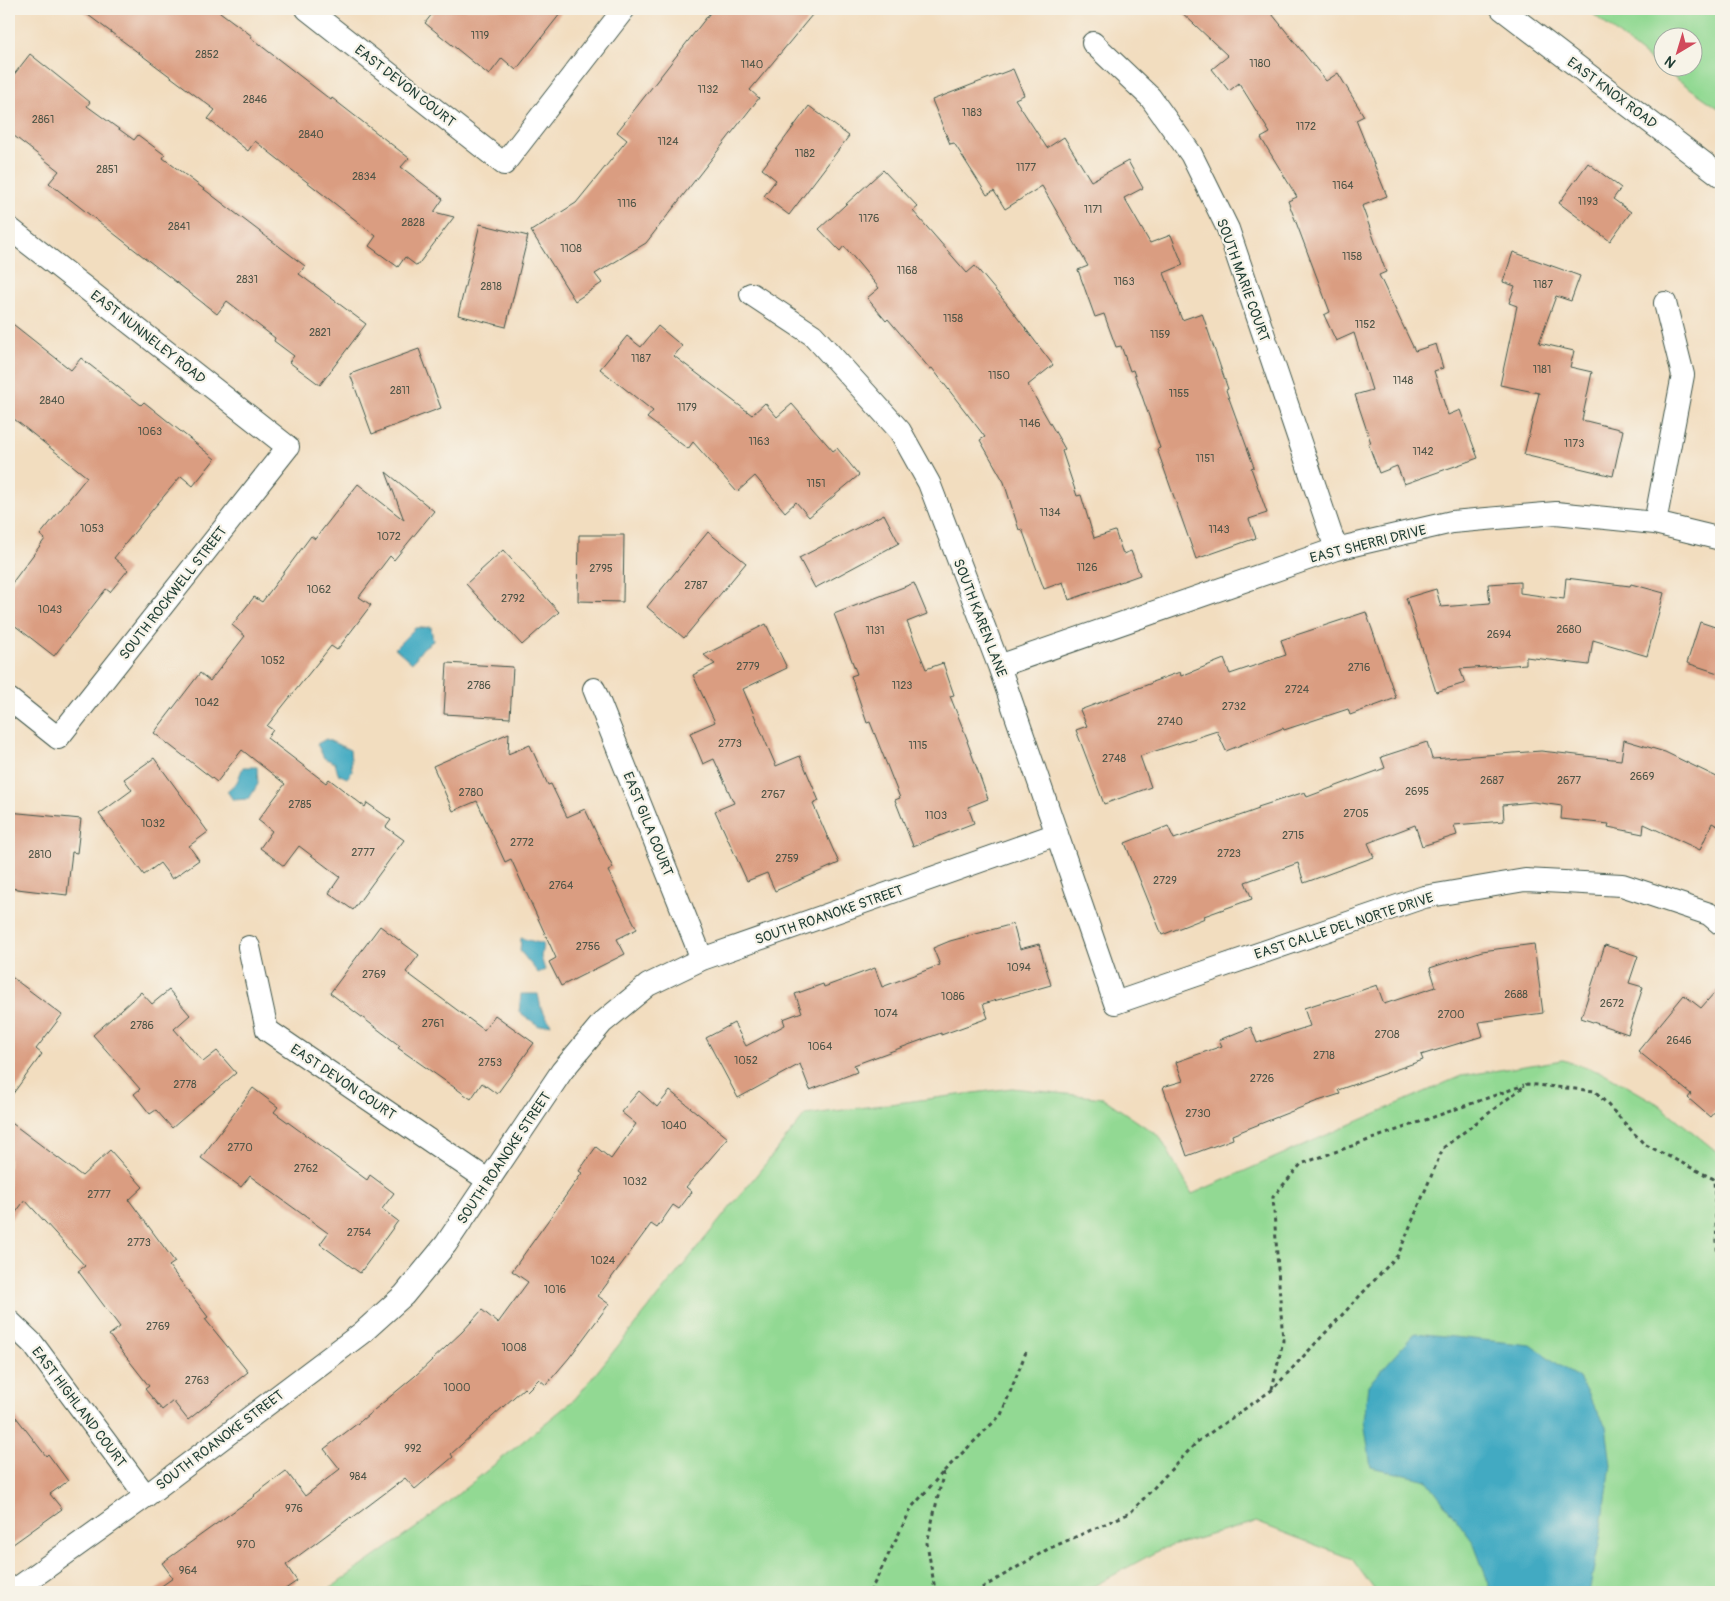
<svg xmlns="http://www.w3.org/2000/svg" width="1730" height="1601" font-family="Pangolin,sans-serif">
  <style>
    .green { fill: #92d993; stroke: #588b64; fill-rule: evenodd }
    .water { fill: #42aac2; stroke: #30747b }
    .building { fill: #da9d81 }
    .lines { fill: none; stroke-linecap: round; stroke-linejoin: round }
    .minor-casing { stroke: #3f5549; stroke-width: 24 }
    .path { stroke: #3f5549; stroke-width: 3; stroke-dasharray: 4 4; stroke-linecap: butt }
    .minor { stroke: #fff; stroke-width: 22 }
    .labels { text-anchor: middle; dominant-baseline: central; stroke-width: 4.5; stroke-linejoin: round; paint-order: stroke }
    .number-label { font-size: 11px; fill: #4e5547 }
    .street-label { font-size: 14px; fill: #1f3d34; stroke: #f7f3e8 }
  </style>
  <rect width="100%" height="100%" fill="#f7f3e8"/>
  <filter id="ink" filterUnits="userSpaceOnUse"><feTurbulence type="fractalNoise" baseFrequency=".02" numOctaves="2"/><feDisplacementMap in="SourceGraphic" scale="10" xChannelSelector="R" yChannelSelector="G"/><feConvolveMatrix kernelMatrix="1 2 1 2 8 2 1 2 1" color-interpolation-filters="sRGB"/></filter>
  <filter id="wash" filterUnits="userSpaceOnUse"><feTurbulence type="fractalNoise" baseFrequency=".0096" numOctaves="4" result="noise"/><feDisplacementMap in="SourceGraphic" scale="20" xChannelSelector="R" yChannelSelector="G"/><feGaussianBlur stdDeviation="1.12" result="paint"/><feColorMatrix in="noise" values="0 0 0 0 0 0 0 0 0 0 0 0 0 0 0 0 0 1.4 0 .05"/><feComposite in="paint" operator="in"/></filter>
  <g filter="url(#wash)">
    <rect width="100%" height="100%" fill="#f2ddbf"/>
    <!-- green -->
    <path class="green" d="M1587,9h134v101l-71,-50zM1662,38h30v30h-30z
      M1563,1060l43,14 52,30 63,51v437h-345l-24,-33 -96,-37 -95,27 -78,43h-758l95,-67 155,-126 230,-284 207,-27 91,10 57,39 32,57 269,-118z"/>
    <!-- water -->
    <path class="water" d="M431,627l2,14 -10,7 -11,15 -17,-15 20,-20z
      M326,739l24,11 2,22 -5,6 -9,-4 -3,-11 -11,-5 -7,-14z
      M243,767h14l1,17 -9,15 -16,1 -6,-9 10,-9z
      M521,938l22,6 -2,13 4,13 -7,3 -18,-22z
      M521,994h17l3,14 10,16 -12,2 -20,-14z
      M1415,1333l116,12 48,34 27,47 5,39 -11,75 -11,52h-97l-19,-50 -46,-62 -56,-13 -7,-46 4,-36z"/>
    <g id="blocks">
      <!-- building -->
      <path class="building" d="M80,9h136l36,27 -1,2 80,62 1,-2 77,60 -8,9 42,32 -9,13 20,5 -37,49 -12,-9 -7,10 -29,-21 7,-10 -121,-95 -7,10 -40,-32 7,-9z
        M436,9h128l-48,61 -14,-12 -13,17 -64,-52z
        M713,9h104l-67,81 9,8 -113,145 -51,31 7,9 -27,18 -44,-70 45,-28 51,-63 -10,-8z
        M1178,9h90l58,72 12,-8 26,43 -8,4 31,76 -25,10 24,66 -7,3 36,76 21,-7 7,24 -9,3 14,44 12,-5 18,48 -74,26 -7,-18 -18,7 -11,-30h3l-16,-48 17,-5 -18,-57 -18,8 -12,-26 6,-3 -42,-111 9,-4 -36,-59 9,-5 -31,-50 -10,8 -17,-22 16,-13z
        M30,54l60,48 -3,4 47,34 4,-5 27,20 -2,3 142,108 -6,8 67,50 -46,61 -31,-23 5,-6 -20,-15 1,-3 -48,-37 -10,13 -168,-131 10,-12 -50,-39v-51z
        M1013,69l11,26 -9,4 32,49 17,-11 27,44 37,-20 15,27 -19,10 26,45 21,-8 12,30 -19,8 18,47 20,-7 26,76 -2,1 28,77 -3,1 16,45 -18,6 7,19 -60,21 -39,-110 3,-1 -27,-78 -3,1 -9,-25 -5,1 -12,-33 -9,3 -17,-47 10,-4 -46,-80 -37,23 -11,-18 -7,4 -33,-52 -4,1 -18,-44z
        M809,106l40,30 -60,79 -25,-19 12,-16 -14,-11z
        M1588,163l33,25 -8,11 18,13 -21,29 -51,-38z
        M883,170l35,37 -5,4 54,62 8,-7 32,38 46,61 -25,20 37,64 -3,2 15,45 4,-1 13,43 21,-7 8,23 8,-3 9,24 -71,25 -6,-18 -19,7 -22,-60 -3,1 -15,-48 -24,-42 5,-3 -53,-69 -2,1 -42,-50 -2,2 -19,-23 12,-10 -35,-42 -4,5 -21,-22z
        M480,224l48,12 -22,91 -48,-12z
        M1513,252l67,24 -9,25 -15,-5 -17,47 35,8 -4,16 22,5 -10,48 41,10 -10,46 -89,-21 15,-62 -39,-8 17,-79 -8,-3 6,-17 -12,-4z
        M9,321l62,49 10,-12 60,47 3,-3 71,57 -22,27 -12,-10 -28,33 -39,49 14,12 -18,22 -4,-3 -52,67 -45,-35v-34l36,-48 -5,-4 47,-58 -78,-62z
        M658,326l24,20 -8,10 78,59 13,-12 12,14 15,-13 41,47 4,-3 22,27 -50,42 -13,-15 -11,10 -30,-36 -18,16 -44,-50 -5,7 -41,-31 6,-7 -53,-42 27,-33 14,11z
        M419,349l22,59 -69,26 -22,-60z
        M386,472l48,39 -40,49 -4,-4 -31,41 12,8 -34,45 -6,-4 -64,80 6,4 -6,8 59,45 3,-4 36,28 2,-4 24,17 -5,7 18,13 -51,70 -24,-17 11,-16 -41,-31 -15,20 -24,-18 12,-17 -14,-11 27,-36 -43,-34 -25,32 -63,-49 46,-60 10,8 35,-45 -13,-11 22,-28 8,5 49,-66 4,3 43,-55 46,36z
        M884,514l15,29 -84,45 -16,-30z
        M708,532l38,31 -62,75 -37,-31z
        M579,535h45l-1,67 -45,-1z
        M503,550l56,62 -37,33 -56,-61z
        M1566,578l64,8 1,-2 33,9 -17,63 -54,-16 -4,25 -63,-8v7l-66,5 5,14 -29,9 -30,-94 30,-9 5,18 49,-4 -2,-19 32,-2v11l44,6z
        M914,583l13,31 -20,8 19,47 17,-6 11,32 -4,1 18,45h-1l21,58 -20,8 6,16 -61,23 -18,-46 5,-2 -30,-76 -3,1 -16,-47 6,-2 -23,-60z
        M1366,612l30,86 -46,17 -2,-6 -64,21 -1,-2 -57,23 -9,-20 -77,25 11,31 -47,17 -28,-74 11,-4 -7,-16 72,-27v-1l28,-10 1,4 43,-17 6,15 56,-19 -5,-15z
        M1700,622l21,7v45l-34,-11z
        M766,624l21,44 -44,21 33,77 24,-10 19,45 -6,3 26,59 -64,28 -8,-18 -20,8 -32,-70 19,-8 -20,-44 -11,5 -13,-31 25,-11 -22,-47 22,-11 -11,-9z
        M447,663l66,4 -3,51 -66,-4z
        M509,733l-1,21 22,-9 18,40 3,-1 16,33 18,-8 28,59 -5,3 29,58 -20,10 8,15 -64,32 -12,-24 7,-4 -45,-99 -6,3 -28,-61 -24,10 -20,-45z
        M1624,740l41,12 56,27v49l-9,-5 -12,27 -56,-26 -1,10 -35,-7 1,-3 -48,-5 1,-13 -29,-4 -30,3 1,16 -50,4 3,10 -35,11 -7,-21 -47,18 6,14 -70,26 -6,-20 -53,19 7,17 -48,17 1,2 -43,17 -37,-92 43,-17 6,13 85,-30 -1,-2 47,-15 2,5 78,-29 -4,-11 46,-15 5,17 109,-8 80,9z
        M154,758l54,74 -19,14 10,14 -27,19 -12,-16 -16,12 -45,-61 33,-24 -8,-11z
        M9,812l72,7 -4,34 -5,-1 -5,43 -58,-7z
        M1013,924l7,25 19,-5 12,41 -68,19 5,14 -47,17v-2l-87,32 3,7 -47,18 -10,-26 -62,34 -32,-60 28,-15 12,23 39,-21 -2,-6 19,-7 -7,-18 28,-10 1,3 51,-19 7,19 58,-22 -7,-17 17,-7z
        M380,926l39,29 -13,17 78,58 11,-15 39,28 -37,51 -15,-11 -11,16 -73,-51 2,-2 -70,-53z
        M1534,944l9,69 -64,9 4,14 -62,19 2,5 -85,30 2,4 -25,8 -83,33 1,4 -46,17 -24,-69 20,-6 -7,-19 46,-16 -3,-6 32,-13 6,16 53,-17 -6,-18 28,-9 1,1 44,-15 7,19 52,-17 -6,-19 52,-17z
        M1605,945l33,11 -9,27 14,4 -15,47 -47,-16z
        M9,975l53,40 -26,34 6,5 -33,45z
        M1721,985v119l-11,13 -22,-19 3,-4 -53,-43 46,-56 17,13z
        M169,990l21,25 -16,14 29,33 14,-11 19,22 -64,55 -16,-18 -6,4 -16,-20 6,-5 -47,-54 48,-43 11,12z
        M253,1088l25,19 -4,5 93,68 3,-5 24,18 -12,16 16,12 -38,52 -40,-29 8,-11 -78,-57 -9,11 -40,-29z
        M639,1091l18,16 13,-16 58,47 -42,49 6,5 -13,17 -6,-4 -16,23 -6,-4 -53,72 11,8 -40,54 -23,27 -7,-6 -12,12 -3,-3 -73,66 2,3 -38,32 -10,-11 -53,40 -1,-1 -65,48 11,16 -16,11h-128l20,-14 -11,-15 93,-67 -1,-1 32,-24 19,25 35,-27 -16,-20 38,-29 53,-44 47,-44 20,-22 16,13 30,-41 -16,-11 70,-98 -3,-2 17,-24 15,12 25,-35 -15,-12z
        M9,1121l73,55 28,-26 33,37 -14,13 46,62 -6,4 39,51 -3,2 43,53 -60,48 -15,-19 -11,9 -17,-21 4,-3 -40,-51 11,-8 -42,-56 7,-5 -60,-66 -16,22z
        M9,1408l37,48 2,-2 20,27 -18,13 12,15 -53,38z"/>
    </g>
  </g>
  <g filter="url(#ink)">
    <use href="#blocks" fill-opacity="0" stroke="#3f5549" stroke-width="1"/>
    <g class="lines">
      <!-- minor casing -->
      <g class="minor-casing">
        <path id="minor" d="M307,9l197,155 120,-155
          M1502,9l219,167
          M1093,43l57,54 41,57 37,75 108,320
          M9,228l279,219 -230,291 -49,-39
          M751,294l62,41 87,96 29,52 70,183 116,337 309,-106 101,-17 97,5 87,29 12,10
          M1655,523l28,-148 -18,-72
          M999,666l337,-117 116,-27 104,-9 99,10 66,16
          M594,689l108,270
          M249,947l18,83 222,151
          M9,1321l24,23 113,152
          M12,1592l134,-96 217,-164 41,-37 42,-51 116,-173 40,-48 46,-38 54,-26 355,-125"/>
      </g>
      <!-- path -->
      <path class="path" d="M1272,1389l11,-48 -10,-144 28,-33 223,-79
        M944,1471l57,-56 25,-63
        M870,1592l42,-85 32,-36 -17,72 8,47 13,2
        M975,1592l73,-43 82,-36 67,-71 75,-52 126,-135 45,-107 84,-64 68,7 49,53 70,35 5,107 2,3"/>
      <!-- minor -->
      <use href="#minor" class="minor"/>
    </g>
  </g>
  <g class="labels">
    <!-- number labels -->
    <g class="number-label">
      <text x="480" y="35">1119</text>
      <text x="207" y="54">2852</text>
      <text x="1260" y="63">1180</text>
      <text x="752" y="64">1140</text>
      <text x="708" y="89">1132</text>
      <text x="255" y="99">2846</text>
      <text x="972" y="112">1183</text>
      <text x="43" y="119">2861</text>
      <text x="1306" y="126">1172</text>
      <text x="311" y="134">2840</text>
      <text x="668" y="141">1124</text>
      <text x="805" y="153">1182</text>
      <text x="1026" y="167">1177</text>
      <text x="107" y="169">2851</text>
      <text x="364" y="176">2834</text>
      <text x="1343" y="185">1164</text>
      <text x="1588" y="201">1193</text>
      <text x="627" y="203">1116</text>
      <text x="1093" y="209">1171</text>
      <text x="869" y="218">1176</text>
      <text x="413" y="222">2828</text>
      <text x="179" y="226">2841</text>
      <text x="571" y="248">1108</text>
      <text x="1352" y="256">1158</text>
      <text x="907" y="270">1168</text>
      <text x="247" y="279">2831</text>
      <text x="1124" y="281">1163</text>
      <text x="1543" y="284">1187</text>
      <text x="491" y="286">2818</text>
      <text x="953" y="318">1158</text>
      <text x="1365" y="324">1152</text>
      <text x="320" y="332">2821</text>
      <text x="1160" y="334">1159</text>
      <text x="641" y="358">1187</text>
      <text x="1542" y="369">1181</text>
      <text x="999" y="375">1150</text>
      <text x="1403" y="380">1148</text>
      <text x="400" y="390">2811</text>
      <text x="1179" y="393">1155</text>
      <text x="52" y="400">2840</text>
      <text x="687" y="407">1179</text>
      <text x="1030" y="423">1146</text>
      <text x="150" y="431">1063</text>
      <text x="759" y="441">1163</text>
      <text x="1574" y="443">1173</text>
      <text x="1423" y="451">1142</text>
      <text x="1205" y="458">1151</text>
      <text x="816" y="483">1151</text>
      <text x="1050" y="512">1134</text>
      <text x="92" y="528">1053</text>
      <text x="1219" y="529">1143</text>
      <text x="389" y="536">1072</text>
      <text x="1087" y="567">1126</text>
      <text x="601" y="568">2795</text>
      <text x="696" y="585">2787</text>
      <text x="319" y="589">1062</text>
      <text x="513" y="598">2792</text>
      <text x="50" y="609">1043</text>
      <text x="1569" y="629">2680</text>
      <text x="875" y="630">1131</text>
      <text x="1499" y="634">2694</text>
      <text x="273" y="660">1052</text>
      <text x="748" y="666">2779</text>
      <text x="1359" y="667">2716</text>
      <text x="479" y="685">2786</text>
      <text x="902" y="685">1123</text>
      <text x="1297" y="689">2724</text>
      <text x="207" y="702">1042</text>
      <text x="1234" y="706">2732</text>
      <text x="1170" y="721">2740</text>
      <text x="730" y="743">2773</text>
      <text x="918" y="745">1115</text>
      <text x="1114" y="758">2748</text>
      <text x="1642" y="776">2669</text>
      <text x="1492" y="780">2687</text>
      <text x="1569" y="780">2677</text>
      <text x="1417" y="791">2695</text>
      <text x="471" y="792">2780</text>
      <text x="773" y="794">2767</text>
      <text x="300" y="804">2785</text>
      <text x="1356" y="813">2705</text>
      <text x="936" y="815">1103</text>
      <text x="153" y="823">1032</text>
      <text x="1293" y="835">2715</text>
      <text x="522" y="842">2772</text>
      <text x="363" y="852">2777</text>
      <text x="1229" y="853">2723</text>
      <text x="40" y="854">2810</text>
      <text x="787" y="858">2759</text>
      <text x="1165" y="880">2729</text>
      <text x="561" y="885">2764</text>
      <text x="588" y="946">2756</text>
      <text x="1019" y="967">1094</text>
      <text x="374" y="974">2769</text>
      <text x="1516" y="994">2688</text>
      <text x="953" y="996">1086</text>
      <text x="1612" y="1003">2672</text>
      <text x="886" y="1013">1074</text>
      <text x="1451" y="1014">2700</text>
      <text x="433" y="1023">2761</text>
      <text x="142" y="1025">2786</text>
      <text x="1387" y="1034">2708</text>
      <text x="1679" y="1040">2646</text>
      <text x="820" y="1046">1064</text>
      <text x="1324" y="1055">2718</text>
      <text x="746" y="1060">1052</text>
      <text x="490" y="1062">2753</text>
      <text x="1262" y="1078">2726</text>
      <text x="185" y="1084">2778</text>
      <text x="1198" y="1113">2730</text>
      <text x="674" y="1125">1040</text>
      <text x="240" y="1147">2770</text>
      <text x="306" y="1168">2762</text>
      <text x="635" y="1181">1032</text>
      <text x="99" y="1194">2777</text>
      <text x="359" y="1232">2754</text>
      <text x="139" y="1242">2773</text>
      <text x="603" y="1260">1024</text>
      <text x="555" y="1289">1016</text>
      <text x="158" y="1326">2769</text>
      <text x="514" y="1347">1008</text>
      <text x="197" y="1380">2763</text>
      <text x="457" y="1387">1000</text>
      <text x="413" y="1448">992</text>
      <text x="358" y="1476">984</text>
      <text x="294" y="1508">976</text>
      <text x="246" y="1544">970</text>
      <text x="188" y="1570">964</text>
    </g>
    <!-- street labels -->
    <g class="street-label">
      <text transform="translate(405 86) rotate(38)">EAST DEVON COURT</text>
      <text transform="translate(1612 93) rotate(37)">EAST KNOX ROAD</text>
      <text transform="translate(1243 280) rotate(70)">SOUTH MARIE COURT</text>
      <text transform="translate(148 337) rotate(38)">EAST NUNNELEY ROAD</text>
      <text transform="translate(1368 544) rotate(-14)">EAST SHERRI DRIVE</text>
      <text transform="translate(173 593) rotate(-52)">SOUTH ROCKWELL STREET</text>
      <text transform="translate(980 618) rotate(69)">SOUTH KAREN LANE</text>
      <text transform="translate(648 824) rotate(68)">EAST GILA COURT</text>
      <text transform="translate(829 915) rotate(-19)">SOUTH ROANOKE STREET</text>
      <text transform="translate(1344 926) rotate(-18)">EAST CALLE DEL NORTE DRIVE</text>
      <text transform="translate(343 1082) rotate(34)">EAST DEVON COURT</text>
      <text transform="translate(504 1158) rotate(-56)">SOUTH ROANOKE STREET</text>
      <text transform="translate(79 1407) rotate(53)">EAST HIGHLAND COURT</text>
      <text transform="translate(220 1440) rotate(-37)">SOUTH ROANOKE STREET</text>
    </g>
  </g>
  <!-- margin -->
  <rect width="1730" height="1601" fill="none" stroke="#f7f3e8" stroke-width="30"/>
  <!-- north arrow -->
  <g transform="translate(1678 52) rotate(218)"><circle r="24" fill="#f7f3e8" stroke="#a1aaa0"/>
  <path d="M0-4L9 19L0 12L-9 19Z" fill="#d1495b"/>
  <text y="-8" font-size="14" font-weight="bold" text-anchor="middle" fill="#1f3d34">N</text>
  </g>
</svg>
